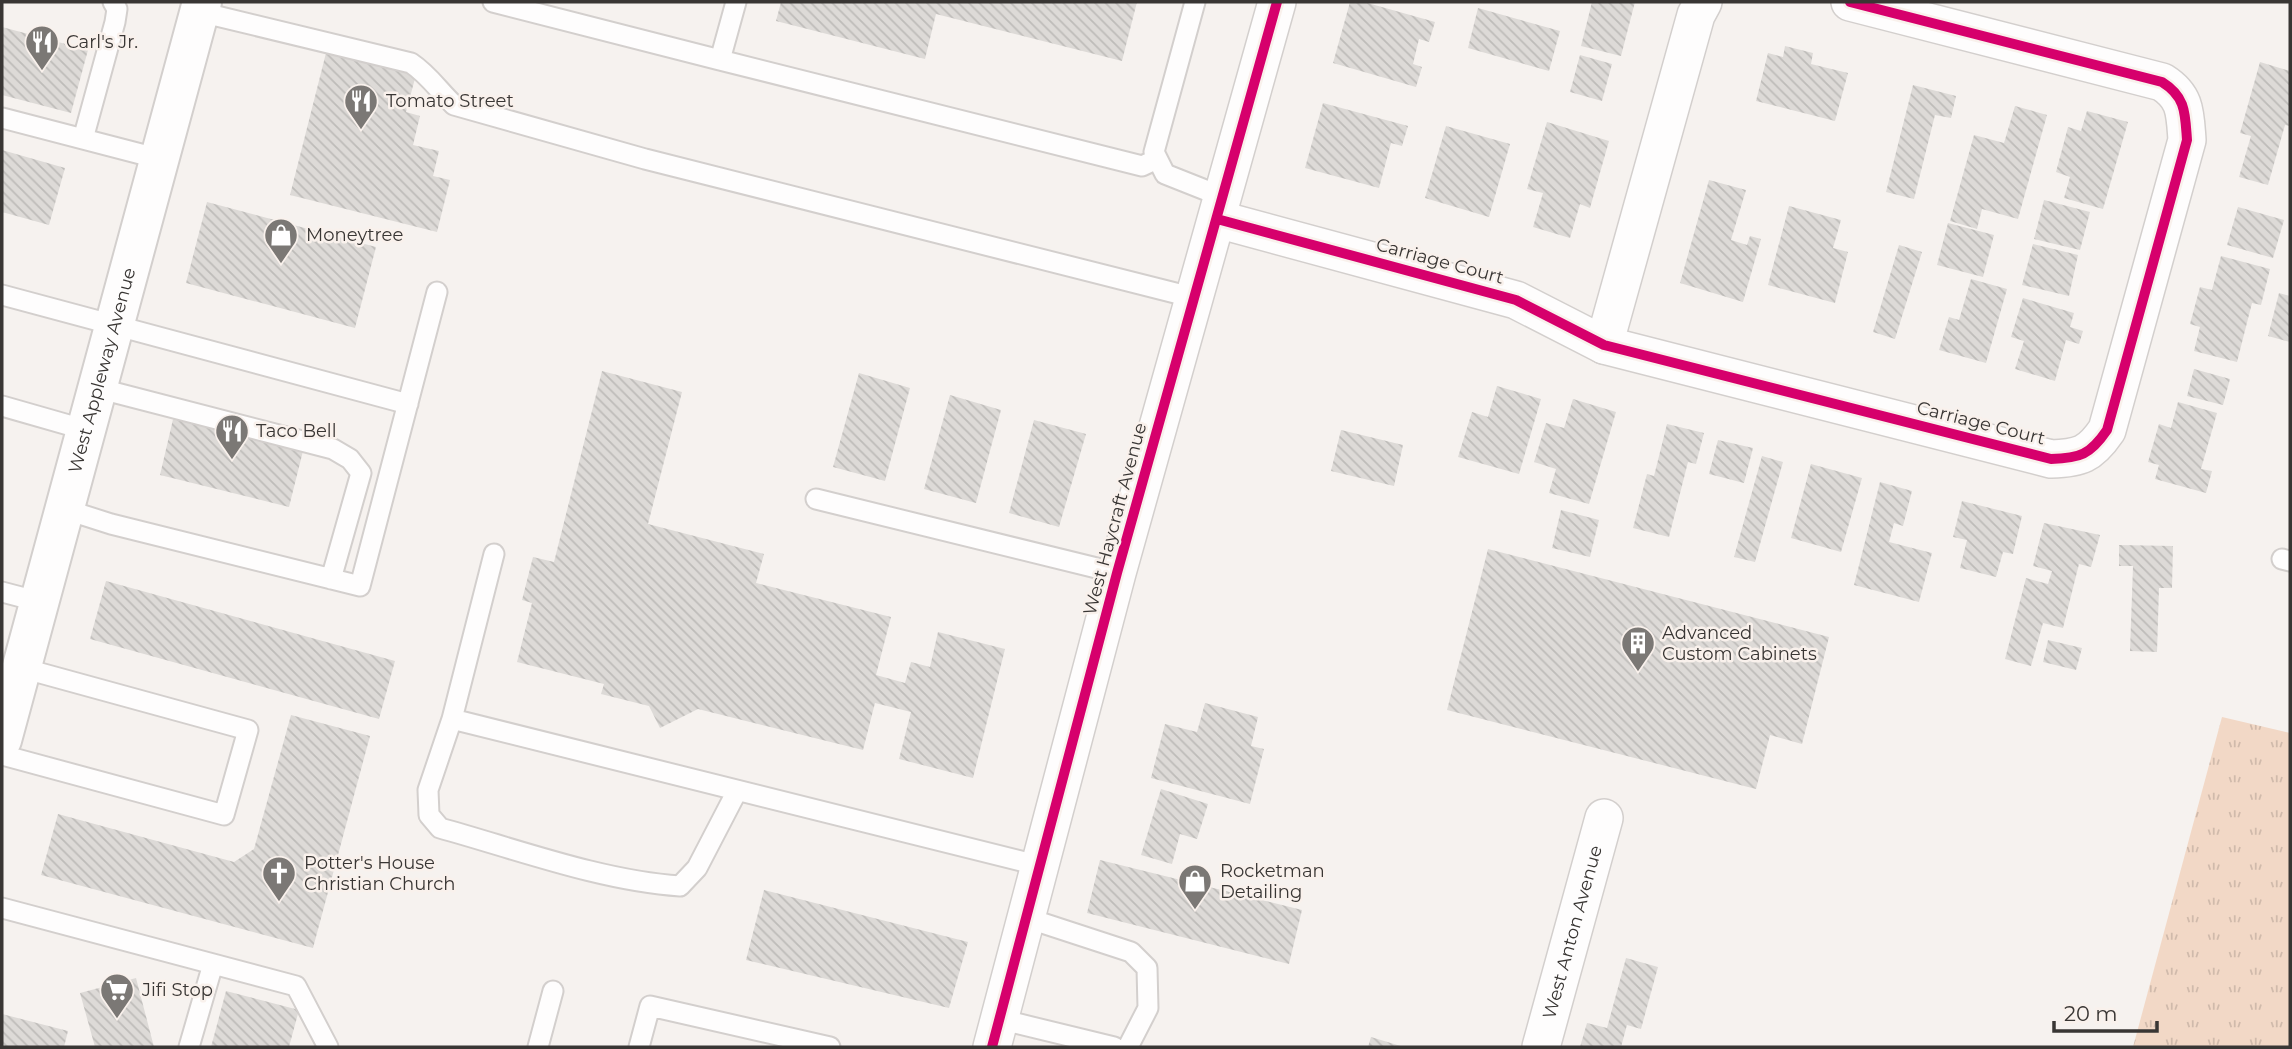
<svg xmlns="http://www.w3.org/2000/svg" width="2292" height="1049" font-family="Montserrat,sans-serif">
  <style>
    .grass { fill: url(#grass-tufts) }
    .building { fill: url(#building-back-hatch) }
    .lines { fill: none; stroke-linecap: round; stroke-linejoin: round }
    .service-casing { stroke: #d3cfcd; stroke-width: 23 }
    .minor-casing { stroke: #d3cfcd; stroke-width: 40 }
    .primary-casing { stroke: #d3cfcd; stroke-width: 42 }
    .service { stroke: #fefdfd; stroke-width: 19 }
    .minor { stroke: #fefdfd; stroke-width: 37 }
    .primary { stroke: #fefdfd; stroke-width: 38 }
    .cycleway-casing { stroke: #f9f1ec; stroke-width: 15 }
    .cycleway { stroke: #d6006c; stroke-width: 10 }
    .labels { text-anchor: middle; dominant-baseline: central; stroke-width: 5; stroke-linejoin: round; paint-order: stroke }
    .poi-label { font-size: 18px; fill: #393634; stroke: #f9f1ec; text-anchor: start }
    .street-label { font-size: 18px; fill: #393634; stroke: #f9f1ec }
  </style>
  <defs>
    <pattern id="grass-tufts" width="24" height="20" patternUnits="userSpaceOnUse" patternTransform="scale(1.75)"><rect width="24" height="20" fill="#f2d8c6"/><path d="M3 7l-1-3M5 7V3M7 7l1-3M15 17l-1-3M17 17v-4M19 17l1-3" fill="none" stroke="#d0baab"/></pattern>
    <pattern id="building-back-hatch" width="6" height="6" patternUnits="userSpaceOnUse" patternTransform="scale(1.75)"><rect width="6" height="6" fill="#dddad7"/><path d="M-1 5l2 2M0 0l6 6M5-1l2 2" fill="none" stroke="#bebcb9"/></pattern>
  </defs>
  <rect width="100%" height="100%" fill="#f6f2ef"/>
  <!-- grass -->
  <path class="grass" d="M2222,717l68,16v314h-157z"/>
  <!-- building -->
  <path class="building" d="M781,2h356l-15,59 -186,-47 -11,45 -149,-38z
    M1350,2h14l71,20 -6,20 -10,-3 -6,25 9,3 -6,20 -83,-24z
    M1592,2h43l-14,54 -40,-10z
    M1478,8l82,23 -11,40 -81,-23z
    M2,27l86,23 -17,63 -69,-18z
    M1785,46l28,7 -2,11 37,9 -13,48 -79,-20 12,-48 15,4z
    M327,49l90,22 -11,41 14,4 -7,29 26,6 -6,25 17,4 -13,52 -147,-37z
    M1580,55l32,9 -10,37 -32,-9z
    M2260,62l30,9v55l-5,-1 -17,60 -29,-8 12,-41 -11,-3z
    M1913,85l43,11 -5,22 -16,-3 -21,84 -28,-7z
    M1323,103l85,23 -6,20 -11,-3 -12,45 -74,-20z
    M2015,106l32,9 -29,104 -36,-10 -5,20 -27,-8 24,-86 30,8z
    M2087,111l41,11 -25,87 -39,-11 6,-21 -14,-5 12,-45 13,4z
    M1547,122l62,19 -19,67 -10,-4 -10,34 -37,-11 10,-34 -16,-4z
    M1446,126l64,18 -21,73 -64,-19z
    M2,150l63,18 -16,57 -47,-13z
    M1709,180l37,10 -15,50 16,5 3,-9 11,3 -18,63 -63,-19z
    M2044,200l46,12 -10,38 -46,-11z
    M207,202l169,45 -21,81 -169,-45z
    M1789,206l52,14 -8,28 15,4 -13,51 -67,-18z
    M2238,207l46,13 -11,38 -46,-13z
    M1948,223l46,12 -11,42 -46,-12z
    M2033,244l45,11 -9,41 -47,-11z
    M1899,245l23,7 -27,87 -22,-7z
    M2221,256l49,13 -9,36 -9,-2 -15,59 -43,-11 6,-24 -10,-3 10,-37 12,3z
    M1971,279l36,10 -21,74 -47,-13 10,-33 10,3z
    M2279,293l11,3v46l-22,-6z
    M2023,298l51,15 -4,14 13,4 -4,13 -13,-4 -11,41 -40,-12 9,-28 -13,-4z
    M2194,369l36,10 -7,26 -36,-9z
    M602,371l80,21 -34,132 116,30 -8,29 135,34 -15,58 29,8 6,-21 19,5 8,-35 67,17 -32,129 -74,-19 12,-47 -36,-9 -12,47 -165,-41 -38,19 -11,-22 -48,-12 3,-10 -87,-22 15,-59 -10,-3 11,-43 21,5z
    M859,373l51,15 -25,93 -52,-14z
    M1497,386l44,13 -22,75 -61,-17 14,-45 16,5z
    M950,395l51,15 -25,93 -52,-14z
    M1573,399l43,13 -27,92 -40,-11 7,-24 -22,-7 12,-39 18,5z
    M2178,402l39,11 -16,56 11,2 -6,22 -51,-14 4,-14 -11,-3 11,-38 12,4z
    M174,415l130,32 -15,60 -129,-32z
    M1034,420l52,14 -27,93 -50,-14z
    M1667,424l37,9 -8,31 -8,-2 -19,75 -36,-9 14,-54 7,2z
    M1341,430l62,15 -9,41 -63,-15z
    M1718,440l35,8 -9,35 -35,-9z
    M1762,456l21,6 -28,100 -21,-5z
    M1811,464l51,14 -21,74 -50,-14z
    M1880,482l32,9 -9,35 -9,-3 -5,19 43,11 -13,49 -65,-17z
    M1962,501l60,15 -9,38 -10,-2 -7,25 -36,-9 7,-28 -14,-3z
    M1561,510l38,10 -9,37 -38,-9z
    M2044,523l56,12 -9,32 -12,-3 -16,64 -20,-5 -12,43 -26,-7 21,-81 22,6 4,-13 -19,-5z
    M2119,545l54,1 -1,42h-13l-2,64 -27,-1 3,-85h-14z
    M1488,549l341,88 -27,107 -32,-9 -14,54 -309,-79z
    M106,581l289,80 -16,58 -289,-80z
    M2048,640l34,8 -6,22 -33,-8z
    M1205,703l53,14 -7,29 13,3 -14,55 -99,-26 14,-54 32,8z
    M291,715l79,21 -57,212 -272,-73 17,-61 176,48 20,-13z
    M1161,789l47,15 -11,35 -17,-5 -8,30 -31,-9z
    M1100,860l202,50 -13,54 -202,-51z
    M764,890l204,52 -19,66 -203,-48z
    M1626,958l32,9 -17,62 -14,-4 -6,22h-41l7,-24 20,5z
    M136,978l18,69h-59l-15,-54z
    M226,991l73,19 -10,37h-78z
    M2,1014l66,17 -4,16h-62z
    M1371,1037l33,10h-36z"/>
  <g class="lines">
    <!-- service casing -->
    <g class="service-casing">
      <path id="service" d="M493,2l227,58 16,-58
        M1195,2l-41,150 11,22 58,23
        M200,12l211,51c18,12 28,28 43,42l191,54 550,139
        M720,60l422,106 15,-7
        M2,118l158,41
        M83,139l32,-117 2,-13 -4,-7
        M2,295l406,109
        M97,388l236,61 17,10 11,14 -30,106
        M2,406l84,24
        M816,499l301,74
        M64,509l47,15 249,62 77,-294
        M494,554l-42,165 589,147
        M2282,559l8,2
        M2,592l38,10
        M452,719l-24,71 1,25 11,13c76,21 162,53 240,58l17,-18 40,-77
        M2,755l222,60 24,-85 -226,-62
        M2,908l294,78 32,61
        M1027,918l104,34 16,16 1,40 -20,39
        M999,1019l115,28
        M189,1047l24,-83
        M538,1047l15,-56
        M639,1047l11,-41 180,41"/>
    </g>
    <!-- minor casing -->
    <g class="minor-casing">
      <g id="minor">
        <path d="M1217,219l299,81 88,45 447,114c29,-1 39,-4 56,-29l80,-290c-2,-27 -1,-43 -25,-58l-312,-80"/>
        <path d="M1604,345l92,-330 7,-13"/>
        <path d="M992,1047l125,-474 160,-571"/>
        <path id="s1" d="M1541,1047l63,-229"/>
      </g>
    </g>
    <!-- primary casing -->
    <g class="primary-casing">
      <g id="primary">
        <path id="s2" d="M2,740l200,-738"/>
      </g>
    </g>
    <!-- service -->
    <use href="#service" class="service"/>
    <!-- minor -->
    <use href="#minor" class="minor"/>
    <!-- primary -->
    <use href="#primary" class="primary"/>
    <!-- cycleway casing -->
    <g class="cycleway-casing">
      <path id="cycleway" d="M1217,219l299,81 88,45 447,114c29,-1 39,-4 56,-29l80,-290c-2,-27 -1,-43 -25,-58l-312,-80
        M992,1047l125,-474 160,-571"/>
    </g>
    <!-- cycleway -->
    <use href="#cycleway" class="cycleway"/>
  </g>
  <!-- icons -->
  <defs>
    <g id="restaurant-pin" transform="scale(1.75)"><path d="M0 17L-7.5 6A9.5 9.5 0 1 1 7.5 6Z" fill="#7b7875" stroke="#f9f1ec"/><path d="M-5-6h1v4h1v-4h1v4h1v-4h1v5L-1.5 .5V6h-2V.5L-5-1ZM5-6V6H3V1.5H1.5Q1.5-4 5-6Z" fill="#fff"/></g>
    <g id="shop-pin" transform="scale(1.75)"><path d="M0 17L-7.5 6A9.5 9.5 0 1 1 7.5 6Z" fill="#7b7875" stroke="#f9f1ec"/><path d="M-5-2.5h2.3a2.7 3.5 0 0 1 5.4 0H5L5.5 6h-11ZM-1.5-2.5h3a1.5 2.3 0 0 0-3 0Z" fill="#fff"/></g>
    <g id="building-pin" transform="scale(1.75)"><path d="M0 17L-7.5 6A9.5 9.5 0 1 1 7.5 6Z" fill="#7b7875" stroke="#f9f1ec"/><path d="M-4-6H4V6H1V3H-1V6H-4ZM-2.5-4.3h1.7v1.8h-1.7ZM.8-4.3h1.7v1.8H.8ZM-2.5-1h1.7V.8h-1.7ZM.8-1h1.7V.8H.8Z" fill="#fff"/></g>
    <g id="church-pin" transform="scale(1.75)"><path d="M0 17L-7.5 6A9.5 9.5 0 1 1 7.5 6Z" fill="#7b7875" stroke="#f9f1ec"/><path d="M-1.2-6h2.4v3.5h3.3v2.4h-3.3V6h-2.4V-.1h-3.3v-2.4h3.3Z" fill="#fff"/></g>
    <g id="supermarket-pin" transform="scale(1.75)"><path d="M0 17L-7.5 6A9.5 9.5 0 1 1 7.5 6Z" fill="#7b7875" stroke="#f9f1ec"/><path d="M-6-5.5h2.5l.6 2H6L4.5 2H-2.5L-4.4-4H-6ZM-1.5 3.2a1.3 1.3 0 1 0 .1 0ZM3 3.2a1.3 1.3 0 1 0 .1 0Z" fill="#fff"/></g>
  </defs>
  <g fill-rule="evenodd">
    <use href="#restaurant-pin" x="42" y="42"/>
    <use href="#restaurant-pin" x="361" y="101"/>
    <use href="#shop-pin" x="281" y="235"/>
    <use href="#restaurant-pin" x="232" y="431"/>
    <use href="#building-pin" x="1638" y="643"/>
    <use href="#church-pin" x="279" y="873"/>
    <use href="#shop-pin" x="1195" y="881"/>
    <use href="#supermarket-pin" x="117" y="990"/>
  </g>
  <g class="labels">
    <!-- poi labels -->
    <g class="poi-label">
      <text x="66" y="42">Carl's Jr.</text>
      <text x="386" y="101">Tomato Street</text>
      <text x="306" y="235">Moneytree</text>
      <text x="256" y="431">Taco Bell</text>
      <text x="1662" y="633">Advanced<tspan x="1662" dy="21">Custom Cabinets</tspan></text>
      <text x="304" y="863">Potter's House<tspan x="304" dy="21">Christian Church</tspan></text>
      <text x="1220" y="871">Rocketman<tspan x="1220" dy="21">Detailing</tspan></text>
      <text x="142" y="990">Jifi Stop</text>
    </g>
    <!-- street labels -->
    <g class="street-label">
      <text transform="translate(1440 261) rotate(15)">Carriage Court</text>
      <text stroke="none"><textPath href="#s2" startOffset="383">West Appleway Avenue</textPath></text>
      <text transform="translate(1981 423) rotate(14)">Carriage Court</text>
      <text transform="translate(1115 519) rotate(-75)">West Haycraft Avenue</text>
      <text stroke="none"><textPath href="#s1" startOffset="119">West Anton Avenue</textPath></text>
    </g>
  </g>
  <!-- border -->
  <rect width="2292" height="1049" fill="none" stroke="#393634" stroke-width="7"/>
  <!-- scale -->
  <path d="M2054 1021v10h103v-10" fill="none" stroke="#393634" stroke-width="3.5"/>
  <text x="2064" y="1021" font-size="21" fill="#393634" stroke="#f9f1ec" stroke-width="5" paint-order="stroke">20 m</text>
</svg>
